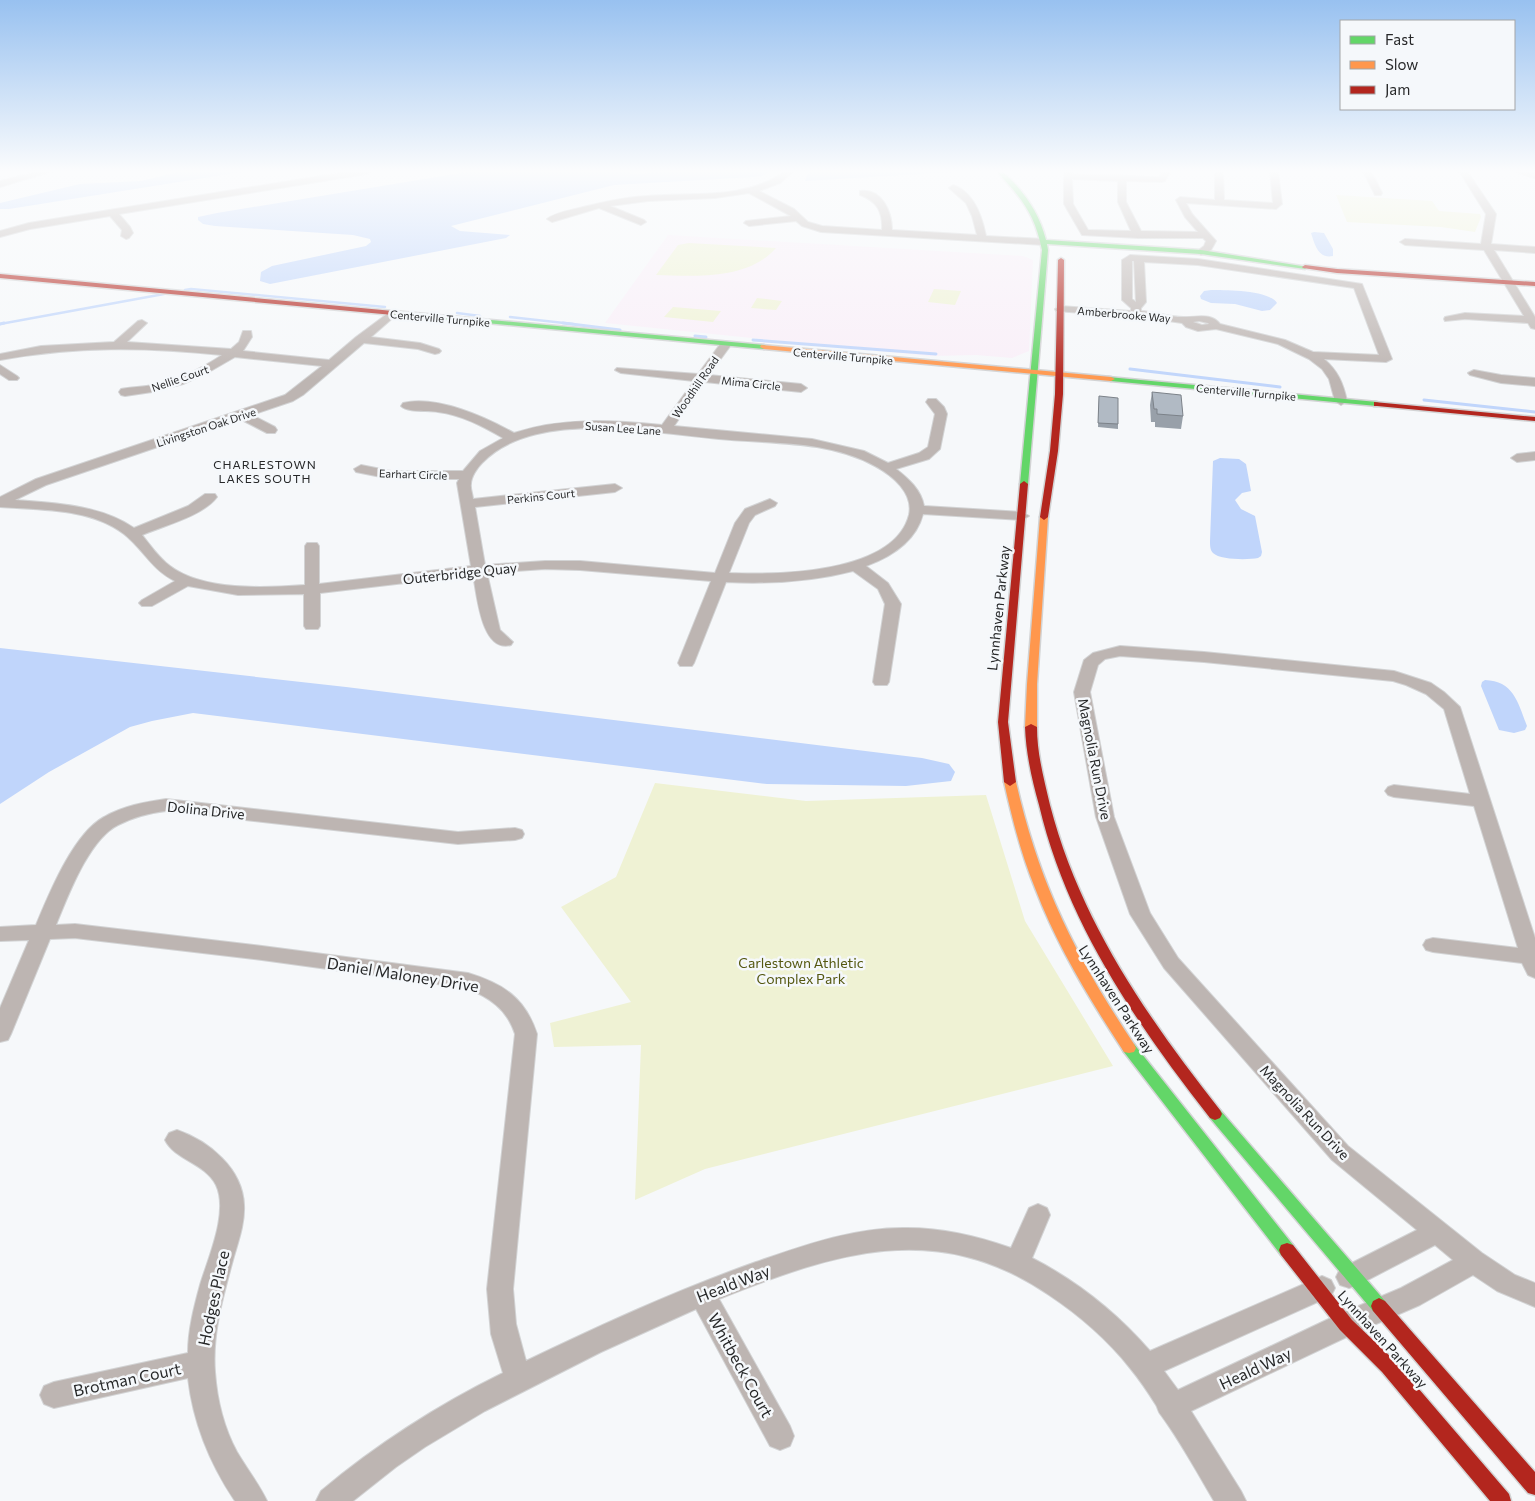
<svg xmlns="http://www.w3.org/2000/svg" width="1535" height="1501" font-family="Commissioner,sans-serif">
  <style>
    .education { fill: #f9eff8 }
    .green { fill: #eff2d4 }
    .water { fill: #c0d5fb }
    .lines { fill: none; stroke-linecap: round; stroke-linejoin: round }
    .stream-far1 { stroke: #c0d5fb; stroke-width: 2.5 }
    .stream { stroke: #c0d5fb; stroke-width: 3 }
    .street-casing { stroke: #d2d3d4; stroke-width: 2 }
    .fast-casing { stroke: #d2d3d4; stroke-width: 3 }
    .slow-casing { stroke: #d2d3d4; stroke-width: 3 }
    .jam-casing { stroke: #d2d3d4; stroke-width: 3 }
    .street { fill: #bdb5b2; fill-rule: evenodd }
    .fast { fill: #63d668; fill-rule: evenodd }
    .slow { fill: #ff974d; fill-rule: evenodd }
    .jam { fill: #b3261e; fill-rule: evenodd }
    .wall { fill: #98a0a9 }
    .building { fill: #b1bac4; stroke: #7c8289 }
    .labels { text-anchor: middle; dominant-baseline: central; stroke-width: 5; stroke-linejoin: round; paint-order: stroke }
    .far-street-label { font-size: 11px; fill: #272829; stroke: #f5f8fb }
    .far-neighbourhood-label { font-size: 12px; letter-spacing: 1px; fill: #272829; stroke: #f5f8fb }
    .street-label { font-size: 14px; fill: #272829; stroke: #f5f8fb }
    .park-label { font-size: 14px; fill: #555811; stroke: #f5f8fb }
    .near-street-label { font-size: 16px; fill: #272829; stroke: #f5f8fb }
  </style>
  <rect width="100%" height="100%" fill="#f6f8fa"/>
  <!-- education -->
  <path class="education" d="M668,235l355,21 10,4 -4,91 -17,7 -36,-3 -46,1 -325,-33z"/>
  <!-- green -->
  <path class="green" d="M1336,195l96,6 7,10 41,3 1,3 -6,15 -34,-5 -94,-5z
    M689,243l87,5c-28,32 -81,28 -120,27l22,-30z
    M934,289l27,2 -6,14 -27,-3z
    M757,298l25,3 -6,9 -25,-2z
    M673,307l48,4 -8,11 -49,-5z
    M655,783l151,18 180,-6 39,126 88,145 -408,103 -70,31 6,-155 -87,2 -4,-24 81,-21 -70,-95 55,-30z"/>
  <!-- water -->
  <path class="water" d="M183,171h65l-239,38h-9v-6l80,-19 61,-3z
    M473,171h151l10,3 44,-3h90l-3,4 -11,2 -140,8 -163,41 9,5 50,4 -4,3 -236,46 -10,-3 1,-9 11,-6 94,-20 5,-4 -1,-3 -17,-4 -138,-9 -12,-2 -5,-4v-3l19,-4z
    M813,171h158l-166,10 2,-6z
    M1314,232l10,1 9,16v7c-15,3 -18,-11 -22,-23z
    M1211,290c15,0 58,0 66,13l-7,7 -8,1 -27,-7 -24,-1 -10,-4 -1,-3 4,-5z
    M1220,458l19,1 7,5 5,27 -9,2 -7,7 6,9 14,7 7,36 -1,4 -3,2c-10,2 -38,2 -45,-5 -3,-3 -3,-8 -3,-12l3,-80z
    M0,648l346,39 576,71 27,6 6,8 -4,9 -45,5 -139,-2 -574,-71 -41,8 -22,6 -81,45 -49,32z
    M1485,680c29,1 33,23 42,46l-2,4 -11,3 -15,-3 -18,-44 1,-4z"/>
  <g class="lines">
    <!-- stream-far1 -->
    <path class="stream-far1" d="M185,290l6,-1 194,18
      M457,313l23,3
      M510,317l63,7
      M0,324l164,-30"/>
    <!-- stream -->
    <path class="stream" d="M563,323l57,7
      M0,324l4,-1
      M695,336l11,1
      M753,340l183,14
      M1130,369l150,18
      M1424,400l111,12"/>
    <!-- street casing -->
    <g class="street-casing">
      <path id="street" d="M39,171h14l-53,16v-6z
        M351,171h20l-4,3 -248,40 11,13 3,6 -4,5 -3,1 -5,-3 1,-6 -12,-14 -80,13 -30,8v-6l29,-8z
        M785,171h9l-14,12 -21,8 35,18 14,13 14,4 60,4c1,-18 -5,-29 -22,-35v-4c22,-3 32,21 32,39l85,5 -5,-19 -6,-13 -17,-15 4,-3c21,7 29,31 33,51l58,3 5,3 -5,3 -223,-13 -19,-6 -6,-5 -47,5 -5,-3 2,-2 45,-5 -42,-23 -34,5 -67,3 -38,5 34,14 2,2 -5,3 -42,-17 -47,14 -5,-3c9,-7 25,-9 36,-12 21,-5 43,-10 64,-11 45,-4 100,4 138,-25z
        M1064,171h8v3l84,3h3l4,-6h8l-6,10 -3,1 -36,-1v21l15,29 57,1 -13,-15 -9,-17 4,-3 35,3v-29h8l1,29 49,3 -3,-32h8l4,33 -6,5 -90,-6 6,11 24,27 -5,9 -10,5 -5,-3 8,-6 2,-5 -3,-3h-65l-56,-3 -18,-31zM1072,179l46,2v21l13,29 -43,-1 -15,-26z
        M1363,171h8l11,22 -1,2h-6z
        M1459,171h8l29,43 -5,30 44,3v6l-41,-3 41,67v12l-4,-1 -3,-5 -63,-4 -20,2 -1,-2 1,-2 20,-4 59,3 -40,-66 -79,-5 -5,-3 5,-3 76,5 5,-30z
        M1516,171l19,1v6l-18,-5z
        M1130,255l68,4 164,25 30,75 -6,3 -62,-3c14,12 19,24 23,42l-6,4 -6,-4 -6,-22 -7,-10 -13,-10 -31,-15 -62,-15 -18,2 -12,-4 -4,-4 -34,-5 -92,-7 -1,-2 5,-3 71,5v-3l-9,-8v-40zM1132,261h2l2,41 -4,-3zM1144,262l54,3 156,23 25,67 -66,-3 -28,-12 -65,-16c-9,-11 -21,-7 -34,-7 -14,1 -30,-5 -45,-6v-3l5,-6zM1199,321l9,2 1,1 -7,1 -9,-3z
        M391,311l4,1 1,2 -1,2 -24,21 49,6 19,6 2,2 -2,2 -4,1 -17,-5 -54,-6 -61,52 -10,6 -41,14 23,12 2,3 -2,3h-8l-27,-14 -194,66 -31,15c39,3 86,5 119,28l54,-22 17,-12h10l2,3c-14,19 -54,29 -75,38 9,11 17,23 28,31 33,25 95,22 135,19v-39l2,-3h10l2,3v38l152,-18 -14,-83 2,-4h-68l-35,-7 -2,-3 7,-4 30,6h72l17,-20 23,-13c-21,-12 -41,-23 -65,-26 -10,-2 -30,1 -37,-6l2,-3c34,-8 82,14 111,30 48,-16 98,-13 148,-8l32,-44 -73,-8 -6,-3 2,-2 81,6 23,-31 4,-1 6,3 -22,30 92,9 6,4 -6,4 -96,-10 -31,44 138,13 52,12 24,12 31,-10 9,-6 7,-33 -9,-12 2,-3h8l8,8 3,7 -7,35 -11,10 -33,10c13,10 25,21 28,37l98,6 7,4 -7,4 -99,-6c-7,27 -32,43 -57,52l22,17 13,21 -12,78 -2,3h-12l-2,-3 12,-78 -7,-15 -25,-18c-42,11 -84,13 -127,11l-32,81 -2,3h-12l-2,-3 33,-82 -131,-11 -35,-1 -58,4 13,57 13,12 -2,3c-30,8 -34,-51 -38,-70l-153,18v33l-2,3h-12l-2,-3v-32l-66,1 -50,-9 -36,20h-10l-3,-3 3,-3 33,-19c-23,-11 -32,-32 -51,-47 -33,-26 -85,-24 -124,-27v-10l36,-18 249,-84 37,-29 -87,-9 -26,15 -26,12 -31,8 -27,4 -4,-1 -2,-3 2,-3c10,-2 21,-2 32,-4 24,-5 48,-16 69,-30 -76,-8 -146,-9 -222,5v-6l41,-8 73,-4 24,-21 4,-1 5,3 -20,19 104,7 8,-7 4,-11h8l1,6 -9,14 86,9 27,-23zM598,428c41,1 80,7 121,11 52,5 108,1 156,27 17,9 39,27 34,49 -15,59 -132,60 -180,58l20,-50 6,-8 20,-9 2,-3 -7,-4 -25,10 -10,14 -20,50 -135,-12h-35l-60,4 -10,-58 140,-15 7,-4 -7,-4 -142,15c0,-4 -3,-11 -2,-15 0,-7 6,-16 11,-21 29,-30 76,-35 116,-35z
        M0,365l17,11 2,2 -2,2h-8l-9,-6z
        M1474,370l27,5 34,3v8l-34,-3 -31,-8 -2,-2z
        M1535,452v8l-18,2 -6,-4 6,-4z
        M1120,646l84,6 190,19 37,12 13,9 16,15 75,231v40l-7,-3 -6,-12 -89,-11 -7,-2 -3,-5 3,-5 7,-2 85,10 -44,-142 -80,-9 -6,-2 -3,-4 3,-4 6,-2 76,9 -26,-85 -18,-15 -20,-9 -13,-4 -189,-19 -84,-6 -15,3 -7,6 -8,27 24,125 36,96 28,45 170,188 134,107 33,22 20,8v24l-38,-16 -24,-16 -53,30 -67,29 -162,77 50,80 5,10h-32c-17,-29 -34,-60 -53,-86 -3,-3 -3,-7 -5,-10 -8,-13 -17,-26 -26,-37 -23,-29 -51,-53 -81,-73 -113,-77 -214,-42 -330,4l71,127 4,10 -4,10 -10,4 -10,-4 -74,-137 -95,43 -116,59 -60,36 -29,20 -43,34h-37l5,-10c56,-47 117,-86 182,-118l-12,-39 -4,-45 28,-255c-8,-25 -26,-37 -49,-46l-204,-28 -187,-22 -25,1 -39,95 -3,6 -8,2v-34l29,-68 -29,1v-14l36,-2c13,-31 37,-91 68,-108 19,-11 41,-15 62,-18l292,33 57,-4 7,2 2,4 -2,4 -7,2 -57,4 -292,-33c-17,2 -32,6 -48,14 -29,14 -50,71 -62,100l19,-1 187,22 206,27c36,11 57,25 69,61l-24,255 3,35 10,37c75,-36 151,-71 230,-99 49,-17 99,-35 151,-34 36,0 70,8 104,20l18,-40 9,-4 9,4 3,7 -18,43c45,23 85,55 118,93l163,-71 9,-4 9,4 4,8 -4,8 -167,75 14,19 157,-74 66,-28 52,-28 -18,-15 -77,40 -9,3 -9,-3 -4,-8 4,-8 77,-39 -85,-70 -168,-192 -34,-54 -34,-97 -22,-125 10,-32 9,-7z
        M177,1130c32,11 66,39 67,75 1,19 -6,37 -11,55 -10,37 -21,74 -18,112 2,28 9,56 22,80 10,17 22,32 30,49h-32c-25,-37 -42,-79 -47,-123l-134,30 -10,-4 -4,-9 4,-9 10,-4 134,-29c0,-23 6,-46 12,-68 8,-27 29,-73 16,-100 -11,-22 -41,-25 -51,-45l4,-7z"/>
    </g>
    <!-- fast casing -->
    <g class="fast-casing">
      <path id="fast" d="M996,171h6c21,19 37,41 44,69l155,10 107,17 -3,2 -104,-15 -154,-10 1,6 -20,234 -1,2h-6l-1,-2 22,-234c-7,-36 -21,-53 -46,-79z
        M393,311l371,34 4,2 -4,2 -373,-35 -1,-1z
        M1108,377l269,25 4,2 -4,2 -266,-25 -4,-2z
        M1129,1043l5,1 159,201 2,5 -2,5 -6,2 -6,-2 -157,-203 -2,-4 2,-4z
        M1215,1108l5,2 165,191 2,5 -2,5 -6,3 -6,-3 -163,-193 -2,-4 2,-4z"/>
    </g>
    <!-- slow casing -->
    <g class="slow-casing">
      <path id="slow" d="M761,345l350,32 4,2 -4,2 -347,-32 -4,-2z
        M1044,514l4,3 -11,167v43l-6,3 -6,-3 2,-43 13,-167z
        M1010,778l6,4c23,102 60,175 118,262l2,4 -2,4 -5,1 -5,-1c-34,-52 -67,-106 -89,-164 -14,-34 -23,-70 -31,-106z"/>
    </g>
    <!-- jam casing -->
    <g class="jam-casing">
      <path id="jam" d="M1061,258l3,2 -1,134 -5,57 -10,66 -4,3 -4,-3 10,-66 5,-57 3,-134z
        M1305,265l32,4 198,13v4l-198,-13 -34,-5 -1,-1z
        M0,274l393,37 3,2 -3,2 -393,-37z
        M1374,402l161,15v4l-158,-15h-3z
        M1024,481l4,3 -20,238 8,60 -6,4 -6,-4 -6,-60 22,-238z
        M1031,724l6,3c0,27 7,52 13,78 30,116 97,212 170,305l2,4 -2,4 -5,2 -5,-2c-74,-95 -143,-194 -171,-313 -7,-25 -13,-51 -14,-78z
        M1287,1243l6,2 59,75 42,40 115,134 2,7h-21l-108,-129 -42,-42 -59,-75 -2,-5 2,-5z
        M1379,1298l6,3 150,171v23l-7,-2 -155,-182 -2,-5 2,-5z"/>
    </g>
    <!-- street -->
    <use href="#street" class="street"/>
    <!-- fast -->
    <use href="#fast" class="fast"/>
    <!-- slow -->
    <use href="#slow" class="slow"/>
    <!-- jam -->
    <use href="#jam" class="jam"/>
  </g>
  <!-- wall -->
  <path class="wall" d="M1152,392l31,24 -2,13 -26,-2v-5h-4l-1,-17z
    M1099,396l19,28v5l-20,-2z"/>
  <!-- building -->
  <path class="building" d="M1152,392l29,3 2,21 -26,-2v-5h-3z
    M1099,396l19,2v26l-20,-1z"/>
  <!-- sky -->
  <linearGradient id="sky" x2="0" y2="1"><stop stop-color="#98c1f0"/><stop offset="0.45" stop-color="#fbfcfd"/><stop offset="1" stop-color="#fbfcfd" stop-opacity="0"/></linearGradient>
  <rect width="1535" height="381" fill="url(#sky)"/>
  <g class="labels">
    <!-- far-street labels -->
    <g class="far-street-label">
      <text transform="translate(1124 314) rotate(5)">Amberbrooke Way</text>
      <text transform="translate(440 318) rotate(5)">Centerville Turnpike</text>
      <text transform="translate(843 356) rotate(5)">Centerville Turnpike</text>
      <text transform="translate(180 378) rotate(-19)">Nellie Court</text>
      <text transform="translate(751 383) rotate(6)">Mima Circle</text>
      <text transform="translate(695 387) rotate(-55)">Woodhill Road</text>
      <text transform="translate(1246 392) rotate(5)">Centerville Turnpike</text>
      <text transform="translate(206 427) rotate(-18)">Livingston Oak Drive</text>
      <text transform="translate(623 428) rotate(4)">Susan Lee Lane</text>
      <text transform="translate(413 474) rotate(2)">Earhart Circle</text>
      <text transform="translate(541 496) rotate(-6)">Perkins Court</text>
    </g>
    <!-- far-neighbourhood labels -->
    <g class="far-neighbourhood-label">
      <text x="265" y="464">CHARLESTOWN<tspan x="265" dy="14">LAKES SOUTH</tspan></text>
    </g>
    <!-- street labels -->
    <g class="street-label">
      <text transform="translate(460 573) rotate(-6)">Outerbridge Quay</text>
      <text transform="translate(998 608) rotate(-84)">Lynnhaven Parkway</text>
      <text transform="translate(1095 759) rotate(79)">Magnolia Run Drive</text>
      <text transform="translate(206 810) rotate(6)">Dolina Drive</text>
      <text transform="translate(1117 999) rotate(57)">Lynnhaven Parkway</text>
      <text transform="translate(1305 1112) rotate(47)">Magnolia Run Drive</text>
      <text transform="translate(1383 1339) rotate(48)">Lynnhaven Parkway</text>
    </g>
    <!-- park labels -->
    <g class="park-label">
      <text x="801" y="962">Carlestown Athletic<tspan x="801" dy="16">Complex Park</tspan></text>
    </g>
    <!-- near-street labels -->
    <g class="near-street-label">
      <text transform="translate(403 974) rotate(9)">Daniel Maloney Drive</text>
      <text transform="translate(733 1283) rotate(-21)">Heald Way</text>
      <text transform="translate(213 1298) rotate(-78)">Hodges Place</text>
      <text transform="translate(741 1365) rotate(61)">Whitbeck Court</text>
      <text transform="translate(1255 1368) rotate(-25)">Heald Way</text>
      <text transform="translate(127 1379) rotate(-12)">Brotman Court</text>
    </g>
  </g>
  <!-- legend -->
  <rect x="1340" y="20" width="175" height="90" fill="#f5f8fb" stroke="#a3a5a7"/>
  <rect x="1350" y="36" width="25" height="8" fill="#63d668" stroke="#a3a5a7"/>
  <text x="1385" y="45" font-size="15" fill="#272829">Fast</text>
  <rect x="1350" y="61" width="25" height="8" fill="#ff974d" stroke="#a3a5a7"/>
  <text x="1385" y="70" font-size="15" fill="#272829">Slow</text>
  <rect x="1350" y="86" width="25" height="8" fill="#b3261e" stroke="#a3a5a7"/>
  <text x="1385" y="95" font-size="15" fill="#272829">Jam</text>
</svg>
